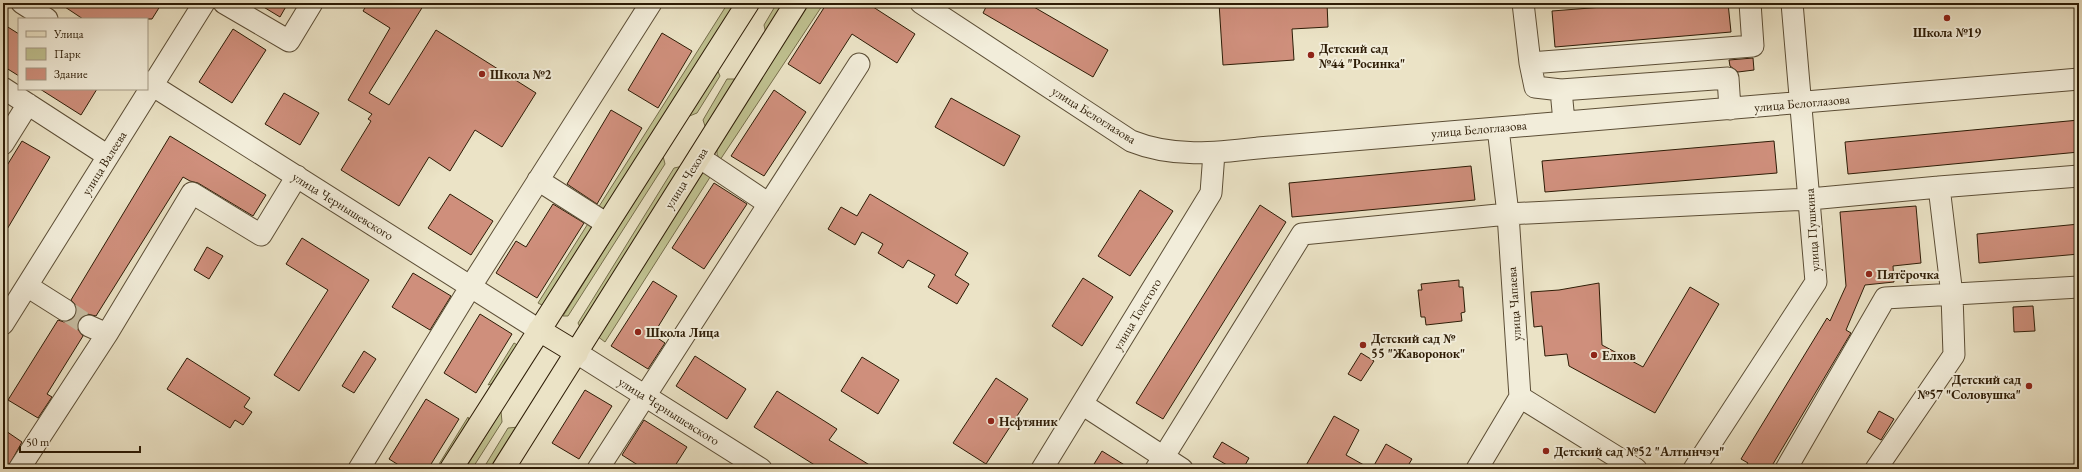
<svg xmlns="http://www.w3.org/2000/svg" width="2082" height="472" font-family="'EB Garamond',serif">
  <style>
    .green { fill: #bfc190; stroke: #766e4b }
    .building { fill: #cf8f7c; stroke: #2d1c06 }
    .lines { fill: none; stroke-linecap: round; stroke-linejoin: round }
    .minor-tunnel { stroke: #c5bba0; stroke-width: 21; stroke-dasharray: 21 10; stroke-linecap: butt }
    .minor-casing { stroke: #5c4e36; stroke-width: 23 }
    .major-casing { stroke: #2d1c06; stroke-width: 24 }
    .minor { stroke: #f2edda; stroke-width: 21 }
    .major { stroke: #ebe3c6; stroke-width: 22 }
    .poi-dot { fill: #8f2418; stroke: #f2edda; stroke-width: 1.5 }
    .labels { text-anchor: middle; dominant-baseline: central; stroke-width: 4; stroke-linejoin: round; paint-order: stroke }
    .poi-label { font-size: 13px; font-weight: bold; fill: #2d1c06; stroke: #f2edda; text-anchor: start }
    .street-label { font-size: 13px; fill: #2d1c06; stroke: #f2edda }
  </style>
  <rect width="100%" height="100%" fill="#ebe3c6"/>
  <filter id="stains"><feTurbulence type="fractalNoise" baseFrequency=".005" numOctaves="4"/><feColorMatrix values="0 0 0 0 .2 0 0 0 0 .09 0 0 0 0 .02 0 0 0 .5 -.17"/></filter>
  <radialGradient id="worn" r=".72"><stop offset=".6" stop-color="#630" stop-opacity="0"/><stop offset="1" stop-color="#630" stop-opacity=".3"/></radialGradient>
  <!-- green -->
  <path class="green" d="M728,3h8l-133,210 -5,-5z
    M777,3h8l-19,31 -2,-9z
    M806,3h18l-104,157 -3,-6v-10z
    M717,69l3,7 -23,37 -10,4z
    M727,79h11l-32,50 -3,-9z
    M663,156l2,8 -97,152h-5z
    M683,166l-102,163 -3,-6 96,-155z
    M705,171h9l-109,171 -8,-6 102,-163z
    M589,222l6,4 -51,80 -6,-3z
    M514,343l7,4 -21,34 -12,4z
    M501,411l1,11 -30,47h-7z
    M468,417l4,10 -26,42h-10z
    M519,427l-26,42h-10l25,-41z"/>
  <!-- building -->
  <path class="building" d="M59,3h103l-10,16h-69z
    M257,3h31l-8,14z
    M368,3h57l-56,90 20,12 47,-75 100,63 -34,54 -27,-17 -25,41 -21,-14 -30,49 -58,-36 30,-49 -3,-2 4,-5 -24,-14 42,-72 -27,-17z
    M827,3h40l48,31 -18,29 -45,-29 -32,50 -32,-20z
    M988,3h39l81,47 -15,27 -110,-64z
    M1219,3h108l1,24 -36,2 2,31 -71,5z
    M1654,3h74l3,29 -176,15 -3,-36z
    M3,24l16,10v42l-16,-10z
    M233,29l33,21 -34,53 -33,-21z
    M662,33l30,18 -34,57 -30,-18z
    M1753,58l1,12 -16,2 -8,-6 -1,-6z
    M40,89h57l-16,26z
    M774,90l32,22 -42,64 -33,-20z
    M284,93l35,20 -19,32 -35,-21z
    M951,98l69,38 -16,30 -69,-39z
    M611,110l31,18 -45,76 -30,-20z
    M2079,120v32l-231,22 -3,-32z
    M170,136l96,59 -13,21 -55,-33 -8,-2 -7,-4 -87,139 -9,-2 -9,7 -1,7 6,8 -36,58 5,3 -14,21 -30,-18 50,-80 6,2 6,-1 5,-5 1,-11 -5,-5z
    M22,141l28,16 -47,79v-64z
    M1774,141l3,32 -232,19 -3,-31z
    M1471,166l4,34 -183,17 -3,-34z
    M714,183l33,21 -43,65 -32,-21z
    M1140,190l33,21 -43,65 -32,-20z
    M450,194l43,27 -22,34 -43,-27z
    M870,194l98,59 -13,22 14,9 -12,20 -29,-17 7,-12 -27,-15 -5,8 -25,-15 5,-9 -21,-12 -7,13 -27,-16 13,-22 16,9z
    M553,204l31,19 -47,75 -41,-25 20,-32 10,6z
    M1260,205l26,17 -123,197 -27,-16z
    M1916,206l5,57 -28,3 1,16 -29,3 -19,45 5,3 -81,136h-26l4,-6 -7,-4 86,-141 3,3 16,-35 -6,-74z
    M2079,224v30l-100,9 -2,-29z
    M302,238l67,42 -70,111 -25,-16 54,-85 -42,-26z
    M207,247l16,9 -14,23 -15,-9z
    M413,273l38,23 -21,34 -38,-23z
    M1083,278l30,19 -31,49 -30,-20z
    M1459,280v7h4l2,25 -4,1 1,8 -36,4 -1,-8h-4l-3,-27h4l-1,-6z
    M653,281l24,15 -24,39 12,8 -17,26 -37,-23z
    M1599,283l3,62 41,22 47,-80 29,17 -64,109 -86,-47 -2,-12 -22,2 -3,-30 -8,1 -3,-35 28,-2z
    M2033,306l2,25 -21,1 -1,-25z
    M480,314l32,20 -36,59 -32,-20z
    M364,351l12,8 -22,34 -12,-7z
    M1361,353l13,8 -13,20 -13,-7z
    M695,356l51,33 -19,30 -51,-33z
    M862,357l37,23 -21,34 -37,-23z
    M187,358l63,40 -6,9 8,5 -9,13 -8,-5 -5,8 -63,-39z
    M996,378l32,21 -42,65 -33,-21z
    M585,390l27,16 -33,53 -27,-16z
    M777,391l60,38 -8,11 47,29h-55l-67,-42z
    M426,399l33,20 -31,50h-23l-16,-10z
    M1879,411l15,8 -13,21 -14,-8z
    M1334,416l25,14 -13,25 25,14h-67z
    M644,420l43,27 -14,22h-29l-22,-14z
    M3,429l19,13 -15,27h-4z
    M1222,442l27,16 -6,11h-9l-21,-12z
    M1386,444l26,15 -6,10h-34z
    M1102,451l29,18h-40z"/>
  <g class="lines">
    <!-- minor-tunnel -->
    <path class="minor-tunnel" d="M65,310l24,16"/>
    <!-- minor casing -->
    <g class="minor-casing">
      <path id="minor" d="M22,3l25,16
        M224,3l65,38 23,-38
        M921,3l210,138c42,17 84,12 127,7l821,-69
        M1523,3l7,60 5,24 26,3 3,32
        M1530,63l223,-17 -3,-43
        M147,82l392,248
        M3,88l105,68
        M1561,90l167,-12 2,31
        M3,144l25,-40
        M699,157l70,47
        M538,180l69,44
        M27,286l38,24
        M3,324l201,-321
        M89,326l18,8 85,-141 69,42 36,-59
        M577,353l184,116
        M1520,397l116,72
        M1082,404l100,65
        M19,469l88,-135
        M359,469l112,-183 180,-283
        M598,469l261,-405
        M1042,469l169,-276 3,-40
        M1156,469l146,-235 206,-20 302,-15 129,-12 140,-11
        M1477,469l43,-72 -12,-183 -10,-86
        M1694,469l122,-187 -24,-279
        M1786,469l99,-171 194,-11
        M1876,469l78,-114 -2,-60 -13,-108"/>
    </g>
    <!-- major casing -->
    <g class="major-casing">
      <path id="major" d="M539,330l38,23
        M451,469l297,-466
        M503,469l293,-466"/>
    </g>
    <!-- minor -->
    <use href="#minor" class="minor"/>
    <!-- major -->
    <use href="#major" class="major"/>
  </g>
  <!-- markers -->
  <g class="poi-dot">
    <circle cx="1947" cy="18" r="4"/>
    <circle cx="1311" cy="55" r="4"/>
    <circle cx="482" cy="74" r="4"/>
    <circle cx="1869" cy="274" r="4"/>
    <circle cx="638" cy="332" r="4"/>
    <circle cx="1363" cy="345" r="4"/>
    <circle cx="1594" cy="355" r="4"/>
    <circle cx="2029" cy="386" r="4"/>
    <circle cx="991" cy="421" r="4"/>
    <circle cx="1546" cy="451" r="4"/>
  </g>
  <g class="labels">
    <!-- poi labels -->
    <g class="poi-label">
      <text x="1947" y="32" text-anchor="middle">Школа №19</text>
      <text x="1319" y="48">Детский сад<tspan x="1319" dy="15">№44 "Росинка"</tspan></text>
      <text x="490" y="74">Школа №2</text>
      <text x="1877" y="274">Пятёрочка</text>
      <text x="646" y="332">Школа Лица</text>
      <text x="1371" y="338">Детский сад №<tspan x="1371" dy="15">55 "Жаворонок"</tspan></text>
      <text x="1602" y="355">Елхов</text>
      <text x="2021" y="379" text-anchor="end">Детский сад<tspan x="2021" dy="15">№57 "Соловушка"</tspan></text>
      <text x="999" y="421">Нефтяник</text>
      <text x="1554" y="451">Детский сад №52 "Алтынчэч"</text>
    </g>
    <!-- street labels -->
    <g class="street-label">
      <text transform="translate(1802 103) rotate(-5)">улица Белоглазова</text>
      <text transform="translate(1094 115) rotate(32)">улица Белоглазова</text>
      <text transform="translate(1479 129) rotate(-5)">улица Белоглазова</text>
      <text transform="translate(104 163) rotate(-58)">улица Валеева</text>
      <text transform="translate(686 178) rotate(-58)">улица Чехова</text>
      <text transform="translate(343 206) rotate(32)">улица Чернышевского</text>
      <text transform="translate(1812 230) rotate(-94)">улица Пушкина</text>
      <text transform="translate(1514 304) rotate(-94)">улица Чапаева</text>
      <text transform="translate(1137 314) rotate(-59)">улица Толстого</text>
      <text transform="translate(669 411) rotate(32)">улица Чернышевского</text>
    </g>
  </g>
  <!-- margin -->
  <rect width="2082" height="472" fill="none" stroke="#ebe3c6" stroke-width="16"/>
  <rect x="4" y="4" width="2074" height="464" fill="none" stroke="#2d1c06" stroke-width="2"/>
  <rect x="8" y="8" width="2066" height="456" fill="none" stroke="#2d1c06"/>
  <!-- legend -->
  <rect x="18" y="18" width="130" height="72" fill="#f2edda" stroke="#a39985"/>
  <rect x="26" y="31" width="20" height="6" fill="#ebe3c6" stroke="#a39985"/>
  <text x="54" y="38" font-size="12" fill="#2d1c06">Улица</text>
  <rect x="26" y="48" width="20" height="12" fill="#bfc190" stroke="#a39985"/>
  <text x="54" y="58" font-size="12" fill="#2d1c06">Парк</text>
  <rect x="26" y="68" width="20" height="12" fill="#cf8f7c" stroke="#a39985"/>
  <text x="54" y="78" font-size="12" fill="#2d1c06">Здание</text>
  <!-- scale -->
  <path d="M20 446v6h120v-6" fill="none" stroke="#2d1c06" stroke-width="2"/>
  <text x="26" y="446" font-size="12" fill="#2d1c06" stroke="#f2edda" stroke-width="3" paint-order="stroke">50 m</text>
  <rect width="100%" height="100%" filter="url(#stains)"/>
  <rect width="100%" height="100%" fill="url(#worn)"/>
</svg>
